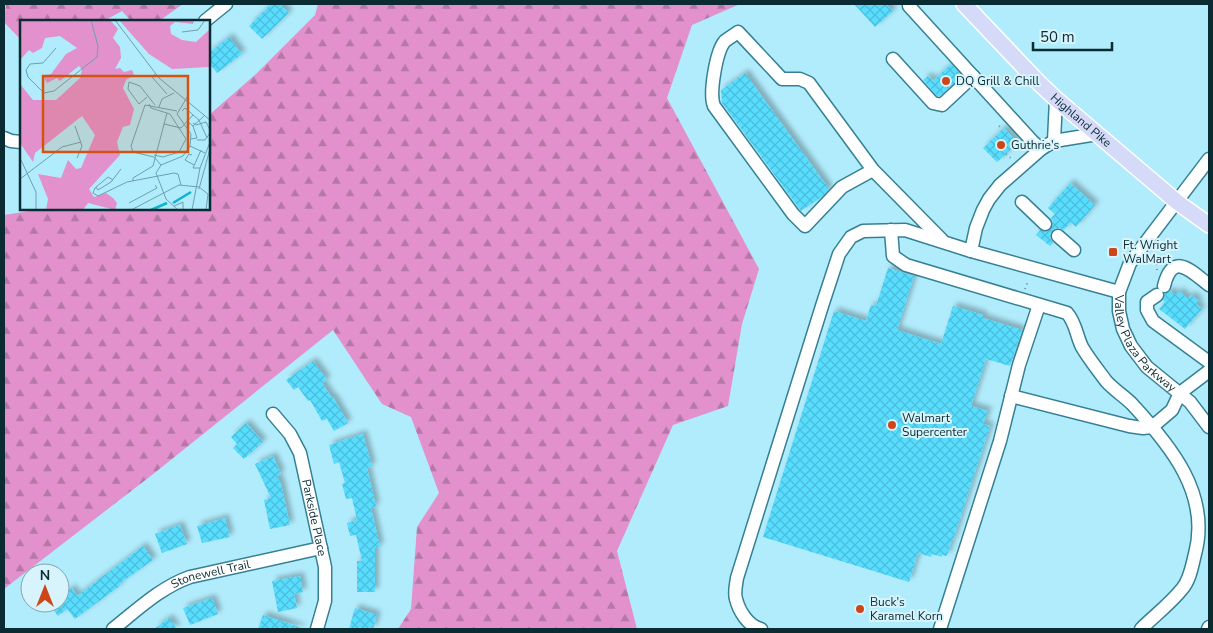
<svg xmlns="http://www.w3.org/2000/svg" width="1213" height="633" font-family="'Nunito Sans',sans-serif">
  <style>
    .forest { fill: url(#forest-firs) }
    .building { fill: url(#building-cross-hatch); filter: url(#shadow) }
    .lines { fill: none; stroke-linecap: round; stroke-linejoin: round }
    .minor-casing { stroke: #358094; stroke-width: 15 }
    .major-casing { stroke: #fff; stroke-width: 18 }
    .path { stroke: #62909d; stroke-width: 2; stroke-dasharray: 1 4; stroke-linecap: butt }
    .minor { stroke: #fff; stroke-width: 12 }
    .major { stroke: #d5daf8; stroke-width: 15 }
    .poi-dot { fill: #ce4617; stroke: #d7f4fc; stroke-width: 2 }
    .labels { text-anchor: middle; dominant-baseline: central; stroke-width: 4; stroke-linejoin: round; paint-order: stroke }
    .poi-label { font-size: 12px; fill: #0b2b33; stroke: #d7f4fc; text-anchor: start }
    .street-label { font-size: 12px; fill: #0b2b33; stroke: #d7f4fc }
    .inset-river { fill: none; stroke: #11b1d1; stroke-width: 2.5 }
    .inset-road { fill: none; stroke: #6f9fac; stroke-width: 1 }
    .view { fill: #d25410; fill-opacity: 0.15; stroke: #d25410; stroke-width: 2.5 }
    .inset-edge { fill: none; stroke: #0b2b33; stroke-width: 2.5 }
  </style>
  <defs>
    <pattern id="forest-firs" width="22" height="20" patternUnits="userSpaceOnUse" patternTransform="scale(1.25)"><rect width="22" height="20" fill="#e291cc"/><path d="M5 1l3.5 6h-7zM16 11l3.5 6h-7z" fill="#b577a6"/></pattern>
    <pattern id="building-cross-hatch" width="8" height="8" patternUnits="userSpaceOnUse" patternTransform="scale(1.25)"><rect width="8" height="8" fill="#58ddff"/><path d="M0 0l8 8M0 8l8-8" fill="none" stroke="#4bbedb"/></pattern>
    <filter id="shadow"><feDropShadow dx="4" dy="-4" stdDeviation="2.5" flood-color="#0004"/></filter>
  </defs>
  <rect width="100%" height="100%" fill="#b1ecfd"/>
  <!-- forest -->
  <path class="forest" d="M6,4h177l-24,17h-28l-9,-10 -18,10h-83v19l-17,-18z
    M318,4h422l-48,21 -25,73 92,171 -17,55 -14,82 -55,19 -56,126 20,78h-239l13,-20 6,-82 22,-34 -28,-76 -29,-13 -49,-74 -181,145 -148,114v-374l38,-6h167v-94l47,-41 59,-59z"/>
  <!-- building -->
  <path class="building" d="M271,4h9l9,9 -27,26 -13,-13z
    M854,4h32l7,7 -18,16z
    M229,37l13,17 -25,19 -8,-10v-10z
    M951,64l11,12 -22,20h-3l-14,-16 5,-4 5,5z
    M745,73l84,116 -6,7 -22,15 -79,-108 -1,-13z
    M1004,128l14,15 -21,19 -14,-14z
    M1070,183l25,22 -19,22 -5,-5 -7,8 -5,-2 -7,2 -2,8 3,5 -3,3 -14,-11 4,-5 7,2 4,-3 2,-7 -2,-4 4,-4 -7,-6z
    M888,268l26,8 -17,54 44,14 12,-38 30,9v3l39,12 -12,36 -24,-7 -15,47 17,5 -5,13 7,2 -37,114h-1l-5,16 -5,-1v2l-10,-3 -1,3 -13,-4 -9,29 -146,-45 71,-226 32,10 5,-16 5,1z
    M1170,291l6,4 3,-4 9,8 3,-4 8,6 -3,3 6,5 -17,20 -26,-20 6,-7 -2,-2 2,-6z
    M313,361l14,19 -5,3 10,15 1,-1 15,26 -14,8 -7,-12 -5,2 -12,-21 -2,1 -10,-14 -4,3 -8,-10z
    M246,423l17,19 -19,17 -11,-11 4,-4 -6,-7z
    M363,434l9,33 -5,1 9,39 -5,1 9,39 -5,1v44h-18v-31h5l-6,-26 -6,1 -3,-13 10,-3 -5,-22 -6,1 -4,-15 3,-1 -6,-21 -5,2 -5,-19z
    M273,456l8,18 -4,2 4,8 9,41 -20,4 -6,-29 7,-2 -16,-34z
    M225,518l5,19 -28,6 -5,-17z
    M180,525l7,19 -25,9 -7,-19z
    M143,546l10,14 -34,24 2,1 -46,34 -8,-10 -9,7 -10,-13h12v-6l12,-9 5,8z
    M300,576l3,16 -9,2 3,14 -19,4 -6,-31z
    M212,598l6,16 -28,11 -7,-17z
    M355,608l22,7 -4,14h-24z
    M263,615l39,13v1h-44z
    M169,618l8,11h-23z"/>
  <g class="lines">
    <!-- minor casing -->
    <g class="minor-casing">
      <g id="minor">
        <path d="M911,4l-2,2 124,136 8,7"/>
        <path d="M205,21l21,-17"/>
        <path d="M893,59l40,44 9,2 31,-29"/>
        <path d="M4,138l7,3 10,1"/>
        <path d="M1054,141l2,-42"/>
        <path id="s1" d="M1209,159l-79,104 -11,29v19l4,18 8,17 16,21 43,35 19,25"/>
        <path d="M873,170l-31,17 -37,39 -12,-12 -79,-108c-5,-12 2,-55 11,-65 4,-3 9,-6 13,-9l44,47h18l9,4 64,87 69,70"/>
        <path d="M1022,202l23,22"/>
        <path d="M891,230l2,26 13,9 161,48c9,10 9,22 15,34 7,12 16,23 24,34 8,9 18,15 26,23 38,41 79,90 63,150 -3,12 -5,26 -13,35 -12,15 -28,27 -41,40"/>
        <path d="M1058,236l16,14"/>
        <path d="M971,251l5,-23 7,-18 6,-11 11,-14 41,-36 13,-8 43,-7"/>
        <path d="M1164,286c9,-36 28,-14 45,-1"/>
        <path d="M1157,295l-10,7v8l6,11 56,41"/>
        <path d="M1011,396l118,30 14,2 9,-1 20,-17 8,-17 29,-22"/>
        <path id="s2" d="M273,414l17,20 10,19 25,114v34l-8,28"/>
        <path id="s3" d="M113,629c24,-19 48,-42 77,-52l131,-29"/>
        <path d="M761,629c-13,-3 -22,-18 -25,-30 -2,-6 0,-14 1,-21l85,-272 17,-52 12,-17 12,-6 42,-1 66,21 148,41"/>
        <path d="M940,629l60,-188 19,-76 20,-60"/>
        <path d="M1208,629l1,-2"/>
      </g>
    </g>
    <!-- major casing -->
    <g class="major-casing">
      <g id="major">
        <path id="s4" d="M964,4l74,78 18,17 121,103 32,23"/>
      </g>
    </g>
    <!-- path -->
    <path class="path" d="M999,126l4,3
      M1006,154l6,5
      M1157,270l-1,-7 9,-12 -2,-3 -4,-4
      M1025,289l3,-8"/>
    <!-- minor -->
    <use href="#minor" class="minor"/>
    <!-- major -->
    <use href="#major" class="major"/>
  </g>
  <!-- markers -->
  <g class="poi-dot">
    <circle cx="946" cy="81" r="5"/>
    <circle cx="1001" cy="145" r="5"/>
    <rect x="1108" y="247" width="10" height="10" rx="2.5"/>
    <circle cx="892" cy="425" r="5"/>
    <circle cx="860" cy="609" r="5"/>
  </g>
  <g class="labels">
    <!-- poi labels -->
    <g class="poi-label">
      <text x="956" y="81">DQ Grill &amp; Chill</text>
      <text x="1011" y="145">Guthrie's</text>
      <text x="1123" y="245">Ft. Wright<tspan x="1123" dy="14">WalMart</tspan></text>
      <text x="902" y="418">Walmart<tspan x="902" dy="14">Supercenter</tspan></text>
      <text x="870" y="602">Buck's<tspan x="870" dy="14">Karamel Korn</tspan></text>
    </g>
    <!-- street labels -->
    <g class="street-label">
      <text stroke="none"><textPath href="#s4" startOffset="165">Highland Pike</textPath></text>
      <text stroke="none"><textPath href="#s1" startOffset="222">Valley Plaza Parkway</textPath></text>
      <text stroke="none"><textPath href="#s2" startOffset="114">Parkside Place</textPath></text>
      <text stroke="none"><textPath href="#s3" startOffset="114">Stonewell Trail</textPath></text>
    </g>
  </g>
  <!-- overview -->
  <g transform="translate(20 20)">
    <rect width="190" height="190" fill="#b1ecfd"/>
    <path d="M0,0h90l8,9 -5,9 7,9 1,11 -6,11 5,-1 4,4 8,-2 2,5 -8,5 -3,8 11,21 -4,16 -7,2 -6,15 3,13 -31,34 5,8 12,-4 7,5 4,5 -2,7 -27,-7 -5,7h-37l2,-11 -10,-25 23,4 7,-18 8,9 5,-1 14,-33 -13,-19 -47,37 -2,9 -13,-19v-59l13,16h23l24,-22 2,-8 -3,-4 -19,15 -3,-3 -10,5 -4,-7 8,-2 15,-20 11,-6 -17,-12 -15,2 -3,10 -9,5 -4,-3 -9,10zM99,0h75l-1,4 -18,-2 -5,4 1,8 11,6 14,2 14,-13v38l-38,2 -23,-15z" fill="#e291cc"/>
    <path class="inset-river" d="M153,183l18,-11M131,190l16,-7"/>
    <path class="inset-road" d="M95,0l44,58 51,42M162,12l16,-2 7,-10M36,28l-13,15 -13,1 -4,6 2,7 16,16 10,-2 43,-34 1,-11 -7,-26M135,54l-3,3 15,17M127,77l-8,7 -11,-15 1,-7 11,4 15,19M129,84l2,4 19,6 16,25 -7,13 -16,5 -9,-2M139,87l3,-8 12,-6M162,91l3,-3 14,12 8,18M167,101l6,5 11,-10M173,103l3,2 10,-3 4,8M144,104l17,4 12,-13M55,106l7,20 -5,12M171,119l6,-1 -4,-12M177,120h8l5,-7M170,126l15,7M172,135l-3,-1 -4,6 9,5M0,138l16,34v17M141,145l-7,-8 -21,-5 -2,-6 14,-41 32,6M180,148h-7l8,-18M0,159l42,-32 19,-5M93,160l-5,-3 -13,11 -2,5 5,3 29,-14 47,-9 4,1 3,11M113,161v-3l20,-12 14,-53M76,167l2,3 13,-8 10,-13M179,167l9,7 -2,16M179,169l11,-40M109,183l28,-15 -2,-3M154,186l9,-4v8M111,190l48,-25 20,2M158,190l-12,-11 -10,-26 5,-8 22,-9 7,-10 1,-12 -14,-20 12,-20M172,190l8,-42 10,-26"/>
    <path class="view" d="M23,56h145v76h-145z"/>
    <rect width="190" height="190" class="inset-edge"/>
  </g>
  <!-- border -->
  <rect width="1213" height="633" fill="none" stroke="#0b2b33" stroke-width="10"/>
  <!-- north arrow -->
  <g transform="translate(45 588)"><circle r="24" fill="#d7f4fc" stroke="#85a4ac"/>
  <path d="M0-4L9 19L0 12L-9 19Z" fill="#ce4617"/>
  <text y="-8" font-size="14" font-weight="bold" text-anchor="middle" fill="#0b2b33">N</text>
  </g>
  <!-- scale -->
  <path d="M1033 42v8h79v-8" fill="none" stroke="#0b2b33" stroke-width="2.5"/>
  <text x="1040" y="42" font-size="15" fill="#0b2b33" stroke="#d7f4fc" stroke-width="4" paint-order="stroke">50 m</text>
</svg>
